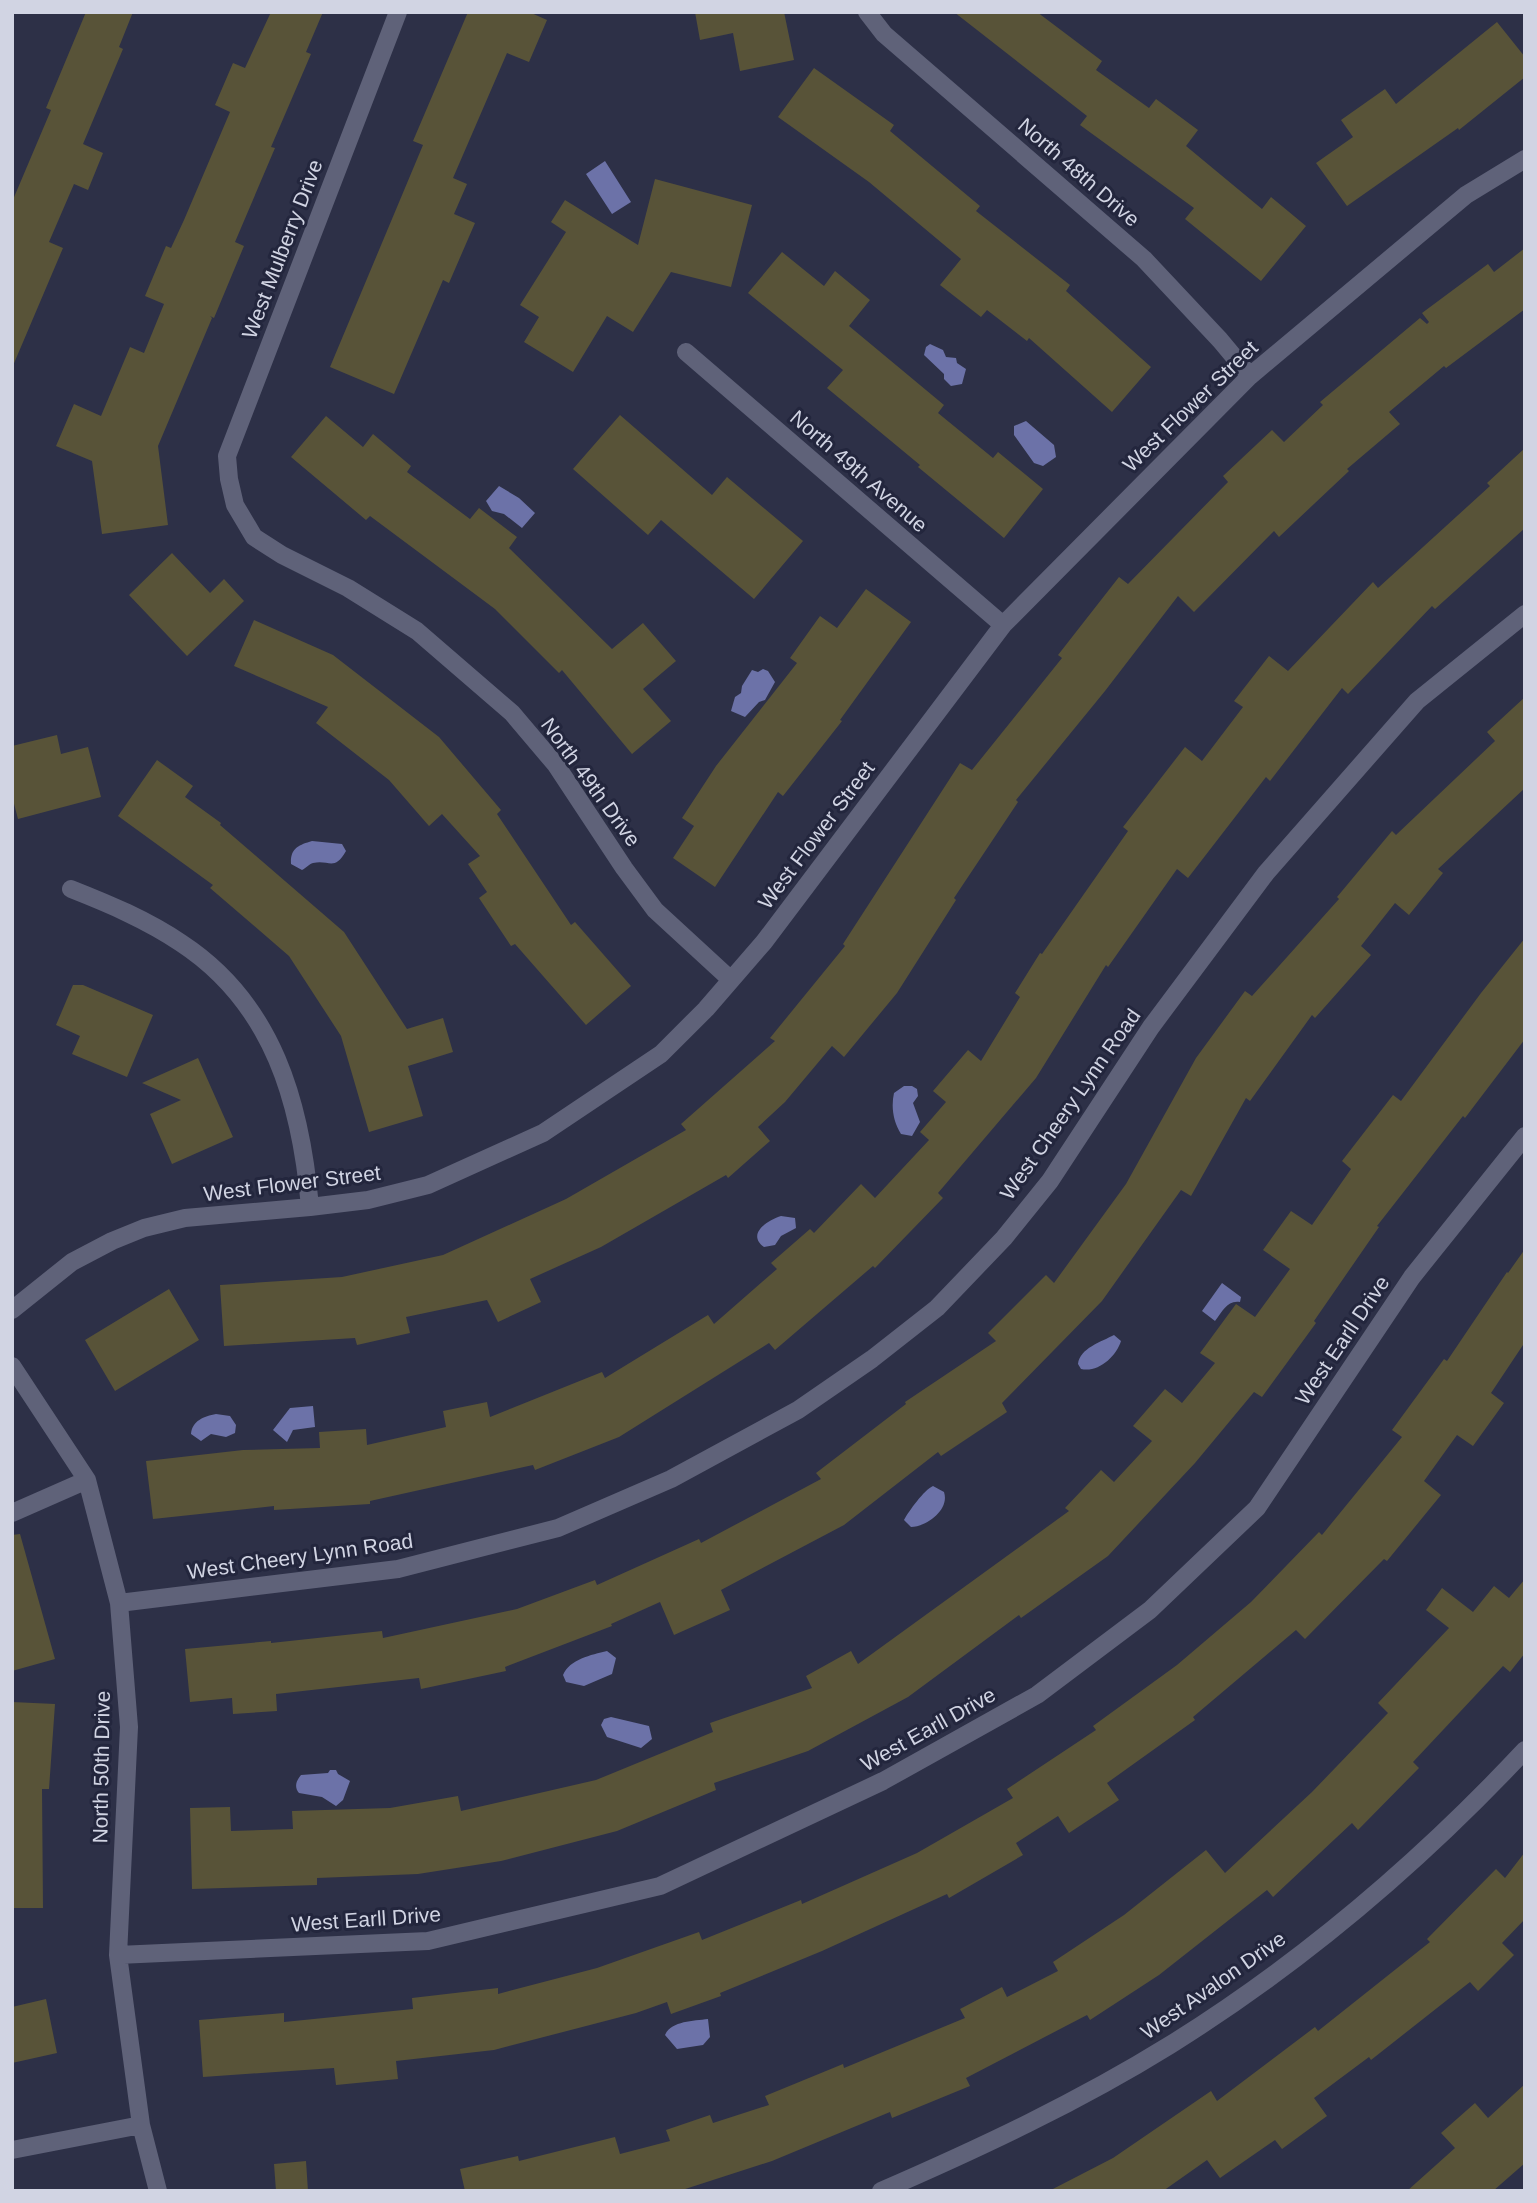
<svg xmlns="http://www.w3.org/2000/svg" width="1537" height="2203" font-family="Helvetica,sans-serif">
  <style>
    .water { fill: #6c72a8 }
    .building { fill: #585338 }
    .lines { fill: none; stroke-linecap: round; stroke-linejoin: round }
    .minor { stroke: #5f6279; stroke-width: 18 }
    .labels { text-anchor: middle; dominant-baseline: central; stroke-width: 6; stroke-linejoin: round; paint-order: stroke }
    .street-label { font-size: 21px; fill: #d1d4e3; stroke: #23263d }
  </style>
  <rect width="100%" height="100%" fill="#2d3047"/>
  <!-- water -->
  <path class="water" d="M605,161l26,41 -19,12 -26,-40z
    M930,344l13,6 3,7 10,1 1,5 9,6 -4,15 -11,2 -7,-7v-5l-20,-19 2,-8z
    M1026,421l28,24 2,12 -13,9 -9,-3 -20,-28v-9z
    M499,486l20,12 16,15 -13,15 -18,-14 -12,-3 -6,-10z
    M763,669l5,2 7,11 -10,18 -6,2 -14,15 -14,-6 4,-14 6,-4 1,-7 10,-16 6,2z
    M312,841l30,3 4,7c-12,21 -17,8 -33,12 -4,1 -7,5 -11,7l-11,-6c-1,-16 8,-19 21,-23z
    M904,1086h8l5,3 1,7 -5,7 7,19 -8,14 -11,-2c-8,-13 -10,-27 -7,-41z
    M781,1216l14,2 1,10 -15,8 -6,9 -11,2c-18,-13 4,-27 17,-31z
    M1222,1283l19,14 -1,5c-13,-2 -17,9 -25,19l-13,-10z
    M1114,1335l7,6c-5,16 -23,32 -40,28l-3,-5c2,-16 23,-22 36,-29z
    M313,1406l2,21 -22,3 -6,12 -14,-12 17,-22z
    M216,1414l14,2 6,9 -1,8 -9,4 -15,-3 -10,7 -10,-7c1,-13 13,-18 25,-20z
    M933,1486l11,6c6,18 -18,35 -33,35l-7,-7c5,-9 20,-30 29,-34z
    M607,1651l9,7 -4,16 -28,12 -18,-4 -3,-7c7,-16 28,-20 44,-24z
    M611,1717l38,9 3,13 -11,9 -34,-11 -6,-12 3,-6z
    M330,1770h6l2,4 12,7 -7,19 -7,6 -14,-9 -23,-4c-5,-6 -3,-12 2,-18l27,-2z
    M708,2019l2,18 -7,8 -26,4 -12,-14c6,-14 28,-14 43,-16z"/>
  <!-- building -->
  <path class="building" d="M86,12h47l-14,35 4,2 -40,95 20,9 -15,37 -14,-6 -25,58 14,6 -51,120v-166l39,-92 -5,-2z
    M271,12h52l-17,40 5,2 -40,93 4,1 -40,94 9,4 -30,72 -4,-2 2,2 -54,128 10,79 -66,9 -10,-73 -36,-15 18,-42 27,12 29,-69 14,6 20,-49 -19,-8 21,-50 5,2 13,-28 46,-108 -15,-7 18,-42 12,5z
    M468,12h61l18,8 -18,42 -22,-9 -54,125 14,6 -13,30 21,9 -26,60 -6,-3 -49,114 -64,-27 93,-222 -10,-4z
    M695,12h89l10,48 -54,11 -7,-38 -33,7z
    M954,12h83l65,49 -6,9 53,38 7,-9 42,31 -12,16 76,63 9,-12 35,29 -45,55 -76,-62 9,-11 -114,-83 7,-9z
    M1497,22l28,35v20l-66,53 -1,-2 -111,78 -31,-43 37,-26 -12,-17 44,-31 11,15z
    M814,68l80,57 -4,6 90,75 -4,5 94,74 -4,6 85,76 -39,45 -83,-74 -2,3 -40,-31 -6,7 -41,-32 21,-26 -92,-77 -91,-65z
    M655,179l97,26 -21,82 -60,-15 -38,60 -26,-16 -34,56 -49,-30 15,-25 -19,-12 46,-73 -15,-10 14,-22 73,45z
    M1525,248v61l-79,59 -2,-2 -55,46 11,12 -53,45 2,2 -70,66 -5,-6 -80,81 -16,-16 -73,95 -89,109 2,2 -64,96 2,2 -59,93 -53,64 -12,-11 -47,56 -27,25 12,14 -42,37 -2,-3 -125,72 -71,32 11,23 -43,20 -11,-22 -81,17 4,16 -53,12 -2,-7 -131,8 -4,-61 122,-8 101,-22 123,-56 120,-69 -5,-6 94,-83 -5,-3 75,-92 -2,-2 117,-181 12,7 90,-112 -4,-3 61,-78 9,7 100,-102 -5,-6 49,-46 12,12 39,-37 -3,-3 100,-84 7,6 2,-2 -7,-9 66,-49 6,8z
    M782,252l42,34 11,-15 35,29 -21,26 95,79 -6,8 55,45 5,-6 45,37 -39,49 -86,-71 2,-2 -93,-77 16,-18 -95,-77z
    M620,415l92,80 15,-18 76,64 -49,58 -93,-79 -13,15 -75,-66z
    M326,416l37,31 10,-13 38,32 -4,6 63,47 9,-11 38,29 -8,11 103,101 31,-26 33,38 -33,28 28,32 -39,33 -70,-84 -3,3 -64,-64 -125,-93 -4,4 -75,-63z
    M1525,448v80l-90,81 -3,-3 -84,88 -6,-6 -72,93 -4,-4 -78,101 -11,-9 -69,98 -2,-2 -70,113 -98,115 5,5 -68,70 -2,-2 -98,84 -6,-7 -150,94 -84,33 -2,-5 -163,36v3l-96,6v-4l-121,13 -7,-58 97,-11 77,-2 -1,-16 47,-3 1,16 79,-18 -3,-16 44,-9 3,15 112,-45 3,6 103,-63 6,9 63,-55 -6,-6 39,-34 4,4 47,-49 14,14 54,-58 -9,-8 26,-30 -13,-11 35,-41 13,11 39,-64 -5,-4 25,-40 2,1 86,-123 -5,-4 62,-80 17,14 41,-54 -9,-6 35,-45 19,15 85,-89 5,6 112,-102 -3,-3z
    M172,553l38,40 14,-14 20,22 -57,55 -58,-61z
    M866,589l45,33 -71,98 2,1 -59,75 -5,-4 -63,95 -42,-29 21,-32 -12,-8 34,-52 81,-103 -7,-5 30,-42 17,12z
    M254,620l79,35 106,82 62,73 -4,4 74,111 4,-3 56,64 -45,39 -71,-81 -4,2 -32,-48 8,-6 -19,-28 12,-8 -38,-42 -13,12 -40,-46 -73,-57 12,-16 -94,-41z
    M1525,697v91l-87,81 5,4 -34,42 -14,-12 -34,43 10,9 -56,63 -3,-3 -62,86 -4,-3 -55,98 -10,-6 -79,111 -100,102 5,9 -66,44 -3,-4 -94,73 -123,65 9,20 -56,25 -14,-33 -49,22 1,2 -107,41 1,4 -85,18 -2,-11 -143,16 1,17 -44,3 -1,-16 -42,4 -5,-53 86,-8v2l111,-12 1,7 134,-29 78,-29 2,5 102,-46 2,4 120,-64 -5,-6 90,-69 -1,-2 91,-61 -8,-8 58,-58 8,8 72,-99 70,-126 49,-67 7,5 87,-97 -2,-2 55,-66 4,4 99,-94 -8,-9z
    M57,735l4,19 27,-7 13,50 -83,22 -6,-23v-50z
    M157,760l36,26 -8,11 36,26 -1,2 124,107 63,97 36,-11 10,34 -45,14 15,50 -54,16 -28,-96 -52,-80 -79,-68 3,-3 -95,-69z
    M1525,938v101l-60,79 -2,-2 -86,110 2,1 -65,94 2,2 -54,74 -8,-5 -59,71 -87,93 -87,62 -2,-3 -111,82 -100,54 -94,32 2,7 -99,41 -116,30 -83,13 -101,4v7l-125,4 -2,-81 40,-1 1,24 62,-2 -1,-18 98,-3 68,-12 3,15 135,-31 117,-48 -3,-9 102,-35 -6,-12 45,-25 7,13 211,-153 -4,-3 36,-38 13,12 38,-41 -19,-15 32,-37 17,14 33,-40 -15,-10 36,-49 19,13 35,-48 -27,-19 28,-39 21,14 39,-56 -9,-8 51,-66 8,6 80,-108z
    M73,985h10l70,30 -26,62 -55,-23 8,-18 -24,-11z
    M198,1058l35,79 -61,27 -22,-50 31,-14 -39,-17z
    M1525,1249v93l-34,51 13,10 -31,43 -16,-11 -33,46 17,14 -54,66 -3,-2 -79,80 -9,-9 -103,87 2,3 -88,63 12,17 -50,33 -11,-17 -42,27 7,12 -74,43 -2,-4 -125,57 -102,42 1,3 -50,18 -4,-12 -31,11 -142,37 -98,11 2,18 -62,6 -2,-17 -131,9 -4,-57 85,-7v9l129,-13 -1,-11 86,-10v6l99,-26 102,-36 3,8 99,-40 1,4 115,-51 96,-55 -6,-9 89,-59 -3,-4 84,-61 74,-63 68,-70 3,3 80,-98 -10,-7 52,-71 3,2 60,-89 1,1z
    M169,1289l30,51 -84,51 -30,-51z
    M20,1534l35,125 -43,12v-136z
    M1525,1579v74l-15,19 -7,-6 -90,96 6,6 -61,62 -6,-7 -79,74 -6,-7 -108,85 -69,45 -3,-5 -121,63 4,8 -78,32 -2,-6 -118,49 -93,30h-214l-5,-22 58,-13 1,5 96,-24 5,17 50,-13 -4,-11 44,-15 3,8 56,-18 -4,-9 78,-32 1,4 121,-50 -5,-9 42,-22 5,10 51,-26 -5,-9 71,-47 82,-65 19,23 87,-81 76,-79 -10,-10 71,-75 -23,-18 16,-22 31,24 21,-26 15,12z
    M12,1702l43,2 -6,85h-7l1,119h-31z
    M1525,1852v67l-23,24 12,12 -36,36 -8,-9 -99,78 -2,-3 -55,41 13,18 -45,33 -7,-9 -55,38 -13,-18 -44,31h-114l64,-33 98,-67 6,10 98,-74 3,4 112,-89 -3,-3 69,-70 9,9z
    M46,1999l11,54 -45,10v-56z
    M1525,2084v79l-32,28h-86l48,-43 -14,-15 34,-30 13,15z
    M306,2161l2,30h-32l-2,-27z"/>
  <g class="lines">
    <!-- minor -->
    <path class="minor" d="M398,12l-171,444 2,23 6,26 19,32 28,18 66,33 69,43 95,82 44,52 68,103 31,42 75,69
      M867,12l17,22 260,225 76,81 30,36
      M686,352l317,273
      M71,889c38,15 76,31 110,54 93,61 120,161 129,264
      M12,1310l60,-48 40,-21 32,-13 41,-10 125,-11 58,-7 60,-15 115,-52 118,-79 45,-45 58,-67 239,-317 247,-249 216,-181 59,-36
      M12,1366l75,114 32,123 10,124 -11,228 23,170 17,66
      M12,1513l75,-33
      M119,1603l279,-34 160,-41 113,-49 127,-69 74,-51 65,-51 67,-70 46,-57 101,-154 115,-154 151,-172 108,-87
      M118,1955l310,-14 232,-55 223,-105 154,-86 113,-85 107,-102 155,-231 113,-141
      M12,2150l129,-25
      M881,2191c99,-43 197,-89 289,-146 130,-81 251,-184 355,-295"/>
  </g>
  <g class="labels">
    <!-- street labels -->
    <g class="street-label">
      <text transform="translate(1079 172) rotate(41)">North 48th Drive</text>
      <text transform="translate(282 249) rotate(-69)">West Mulberry Drive</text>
      <text transform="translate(1190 406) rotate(-44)">West Flower Street</text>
      <text transform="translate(859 471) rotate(41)">North 49th Avenue</text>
      <text transform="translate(591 782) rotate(54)">North 49th Drive</text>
      <text transform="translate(816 835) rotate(-53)">West Flower Street</text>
      <text transform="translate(1070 1104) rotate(-55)">West Cheery Lynn Road</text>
      <text transform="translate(292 1183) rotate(-7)">West Flower Street</text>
      <text transform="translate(1342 1340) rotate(-56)">West Earll Drive</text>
      <text transform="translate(300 1556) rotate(-8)">West Cheery Lynn Road</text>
      <text transform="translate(928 1729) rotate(-29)">West Earll Drive</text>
      <text transform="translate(101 1767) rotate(-89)">North 50th Drive</text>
      <text transform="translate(366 1919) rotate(-4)">West Earll Drive</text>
      <text transform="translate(1213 1985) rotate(-35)">West Avalon Drive</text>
    </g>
  </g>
  <!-- border -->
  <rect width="1537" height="2203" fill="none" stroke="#d1d4e3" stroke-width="28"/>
</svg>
